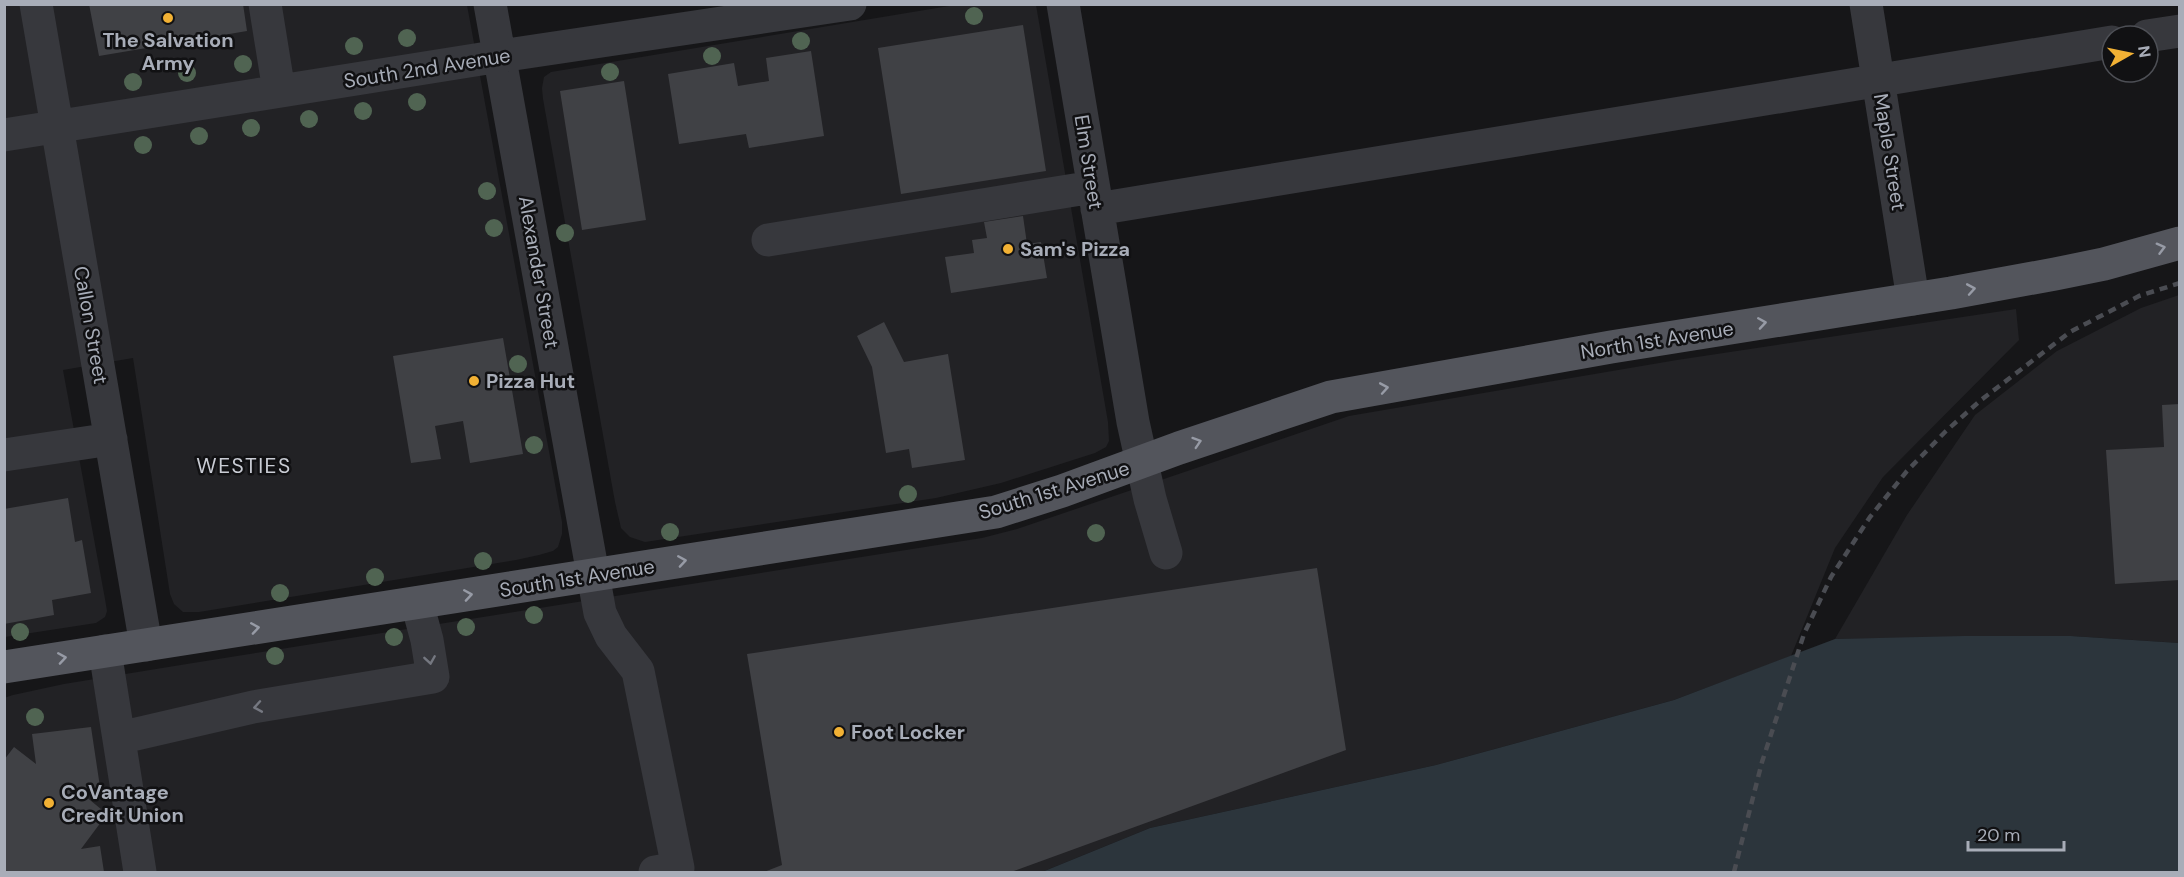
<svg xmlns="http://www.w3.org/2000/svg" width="2184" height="877" font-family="'DM Sans',sans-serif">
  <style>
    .built { fill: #222225 }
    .water { fill: #2c353c }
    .building { fill: #404145 }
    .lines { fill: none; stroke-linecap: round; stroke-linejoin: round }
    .minor { stroke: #37383d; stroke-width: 33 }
    .major { stroke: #53555c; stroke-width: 33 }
    .rail { stroke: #4a4c52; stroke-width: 4.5; stroke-dasharray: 8 6; stroke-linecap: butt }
    .tree { fill: #506452 }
    .oneway { stroke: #979ba6 }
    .oneway2 { stroke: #757881 }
    .poi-dot { fill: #f2b134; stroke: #111113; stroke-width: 2 }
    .labels { text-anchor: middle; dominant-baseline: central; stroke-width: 5; stroke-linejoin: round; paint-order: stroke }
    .poi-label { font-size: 20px; font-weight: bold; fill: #a8adb8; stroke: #111113; text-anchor: start }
    .street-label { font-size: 20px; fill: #a8adb8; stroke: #111113 }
    .neighbourhood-label { font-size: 21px; letter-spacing: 1.5px; fill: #c9ccd4; stroke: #111113 }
  </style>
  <rect width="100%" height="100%" fill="#161618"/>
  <!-- built -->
  <path class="built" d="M5,5h462l95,517v12l-4,13 -5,4 -14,4 -23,5 -317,52h-16l-9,-8 -4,-10 -37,-236 -70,12 42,229 2,12 -2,6 -9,6 -91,14z
    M955,5h81l72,417 1,19 -3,6 -11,6 -94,30 -65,15 -291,44 -15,-5 -9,-9 -6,-26 -72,-403 -1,-11 2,-11 7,-5z
    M2179,295v348l-108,-7 -236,3 72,-124 68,-100 82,-64 84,-43z
    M2016,309l3,31 -136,137 -48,71 -44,108 -117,44 -238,65 -286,63 -108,44h-1037l-1,-174 9,-3 51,-11 129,-21 789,-125 35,-9 332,-113 328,-56z"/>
  <!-- water -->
  <path class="water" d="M1964,636h107l108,7v229h-1137l108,-44 286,-63 238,-65 161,-61z"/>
  <!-- building -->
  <path class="building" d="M89,4h154l4,27 -148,25z
    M1023,25l23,146 -145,23 -23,-146z
    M811,51l13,85 -75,12 -3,-14 -67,10 -11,-70 66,-11 4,23 31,-5 -3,-23z
    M624,81l22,139 -64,10 -22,-139z
    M1023,216l4,28 14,-2 6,36 -96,15 -6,-36 29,-4 -2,-13 15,-2 -3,-16z
    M884,322l20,40 44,-8 17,106 -53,8 -3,-19 -23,4 -14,-86 -15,-31z
    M503,338l20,116 -53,9 -7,-42 -28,5 6,33 -30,4 -18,-107z
    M2180,404v176l-65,4 -9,-134 58,-3 -2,-42z
    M68,498l7,44 7,-2 9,53 -39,7 2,15 -50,9v-115z
    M1317,568l29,182 -335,122h-247l18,-7 -35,-211z
    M91,727l9,60 -21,4 28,23 -26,35 19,-3 4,26h-100v-112l10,-13 22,17 -4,-30z"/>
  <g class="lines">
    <!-- minor -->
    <path class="minor" d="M36,4l110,641
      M265,4l14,87
      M490,4l110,609 11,23 27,35 40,197 -23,4
      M1063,4l70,418 17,77 16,54
      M1866,4l47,295
      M2147,36l33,-5
      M4,135l496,-79 350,-52
      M1097,209l1015,-167
      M768,240l325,-53
      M4,455l107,-16
      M105,651l35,221
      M119,738l134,-31 180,-30 -6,-37 -10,-37"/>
    <!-- major -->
    <path class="major" d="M4,667l992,-155 66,-21 117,-43 152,-51 280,-50 340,-54 104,-19 49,-10 76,-21"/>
    <!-- rail -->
    <path class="rail" d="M1734,872l28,-110 42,-128 27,-57 39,-60 37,-46 39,-40 35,-31 89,-68 69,-36 41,-13"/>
  </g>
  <!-- trees -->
  <g class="tree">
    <circle cx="974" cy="16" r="9"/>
    <circle cx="407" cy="38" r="9"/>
    <circle cx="801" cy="41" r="9"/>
    <circle cx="354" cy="46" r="9"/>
    <circle cx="712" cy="56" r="9"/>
    <circle cx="243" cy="64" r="9"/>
    <circle cx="610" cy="72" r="9"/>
    <circle cx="187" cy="73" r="9"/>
    <circle cx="133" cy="82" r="9"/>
    <circle cx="417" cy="102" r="9"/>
    <circle cx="363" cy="111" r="9"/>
    <circle cx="309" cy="119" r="9"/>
    <circle cx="251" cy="128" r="9"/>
    <circle cx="199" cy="136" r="9"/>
    <circle cx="143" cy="145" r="9"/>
    <circle cx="487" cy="191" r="9"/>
    <circle cx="494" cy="228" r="9"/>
    <circle cx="565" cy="233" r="9"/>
    <circle cx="518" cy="364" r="9"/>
    <circle cx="534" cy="445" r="9"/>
    <circle cx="908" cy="494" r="9"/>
    <circle cx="670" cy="532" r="9"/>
    <circle cx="1096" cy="533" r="9"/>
    <circle cx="483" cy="561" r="9"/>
    <circle cx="375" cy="577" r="9"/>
    <circle cx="280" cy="593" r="9"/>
    <circle cx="534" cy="615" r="9"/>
    <circle cx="466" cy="627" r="9"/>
    <circle cx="20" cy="632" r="9"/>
    <circle cx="394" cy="637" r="9"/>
    <circle cx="275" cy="656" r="9"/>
    <circle cx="35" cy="717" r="9"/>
  </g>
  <!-- one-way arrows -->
  <defs><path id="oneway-chevron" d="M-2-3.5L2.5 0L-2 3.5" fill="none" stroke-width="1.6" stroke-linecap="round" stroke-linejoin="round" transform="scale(1.5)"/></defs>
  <g class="oneway">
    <use href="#oneway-chevron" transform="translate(2161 248) rotate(-15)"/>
    <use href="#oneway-chevron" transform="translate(1971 289) rotate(-10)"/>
    <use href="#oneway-chevron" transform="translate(1762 323) rotate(-9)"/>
    <use href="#oneway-chevron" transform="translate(1384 388) rotate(-10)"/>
    <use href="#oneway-chevron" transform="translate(1197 442) rotate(-18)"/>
    <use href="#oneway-chevron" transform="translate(682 561) rotate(-9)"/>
    <use href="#oneway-chevron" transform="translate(468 595) rotate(-9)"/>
    <use href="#oneway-chevron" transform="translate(255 628) rotate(-9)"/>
    <use href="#oneway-chevron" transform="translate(62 658) rotate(-9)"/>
  </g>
  <g class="oneway2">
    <use href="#oneway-chevron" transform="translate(430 660) rotate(81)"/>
    <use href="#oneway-chevron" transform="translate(258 707) rotate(170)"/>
  </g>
  <!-- markers -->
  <g class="poi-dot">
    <circle cx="168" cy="18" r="6"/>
    <circle cx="1008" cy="249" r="6"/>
    <circle cx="474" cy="381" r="6"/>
    <circle cx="839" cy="732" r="6"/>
    <circle cx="49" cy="803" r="6"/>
  </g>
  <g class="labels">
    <!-- poi labels -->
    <g class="poi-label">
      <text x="168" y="40" text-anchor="middle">The Salvation<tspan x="168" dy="23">Army</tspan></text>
      <text x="1020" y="249">Sam's Pizza</text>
      <text x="486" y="381">Pizza Hut</text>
      <text x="851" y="732">Foot Locker</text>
      <text x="61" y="792">CoVantage<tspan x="61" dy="23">Credit Union</tspan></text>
    </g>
    <!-- street labels -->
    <g class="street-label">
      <text transform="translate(427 68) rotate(-9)">South 2nd Avenue</text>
      <text transform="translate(1890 152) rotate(81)">Maple Street</text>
      <text transform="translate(1089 162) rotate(81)">Elm Street</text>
      <text transform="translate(539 272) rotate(80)">Alexander Street</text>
      <text transform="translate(91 325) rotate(80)">Callon Street</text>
      <text transform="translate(1657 340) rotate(-9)">North 1st Avenue</text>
      <text transform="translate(1054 490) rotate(-17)">South 1st Avenue</text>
      <text transform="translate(577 578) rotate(-9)">South 1st Avenue</text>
    </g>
    <!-- neighbourhood labels -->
    <g class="neighbourhood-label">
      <text x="244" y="466">WESTIES</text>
    </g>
  </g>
  <!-- border -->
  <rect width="2184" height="877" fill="none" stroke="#a8adb8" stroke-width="12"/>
  <!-- north arrow -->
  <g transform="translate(2130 54) rotate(81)"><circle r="28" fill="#111113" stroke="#4d4f55" stroke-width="1.5"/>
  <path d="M0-4.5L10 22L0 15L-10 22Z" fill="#f2b134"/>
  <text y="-9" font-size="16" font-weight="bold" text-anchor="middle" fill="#a8adb8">N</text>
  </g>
  <!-- scale -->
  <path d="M1968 841v9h96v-9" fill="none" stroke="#a8adb8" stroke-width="3"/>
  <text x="1977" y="841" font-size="18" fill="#a8adb8" stroke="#111113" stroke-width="4.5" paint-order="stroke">20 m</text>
</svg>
